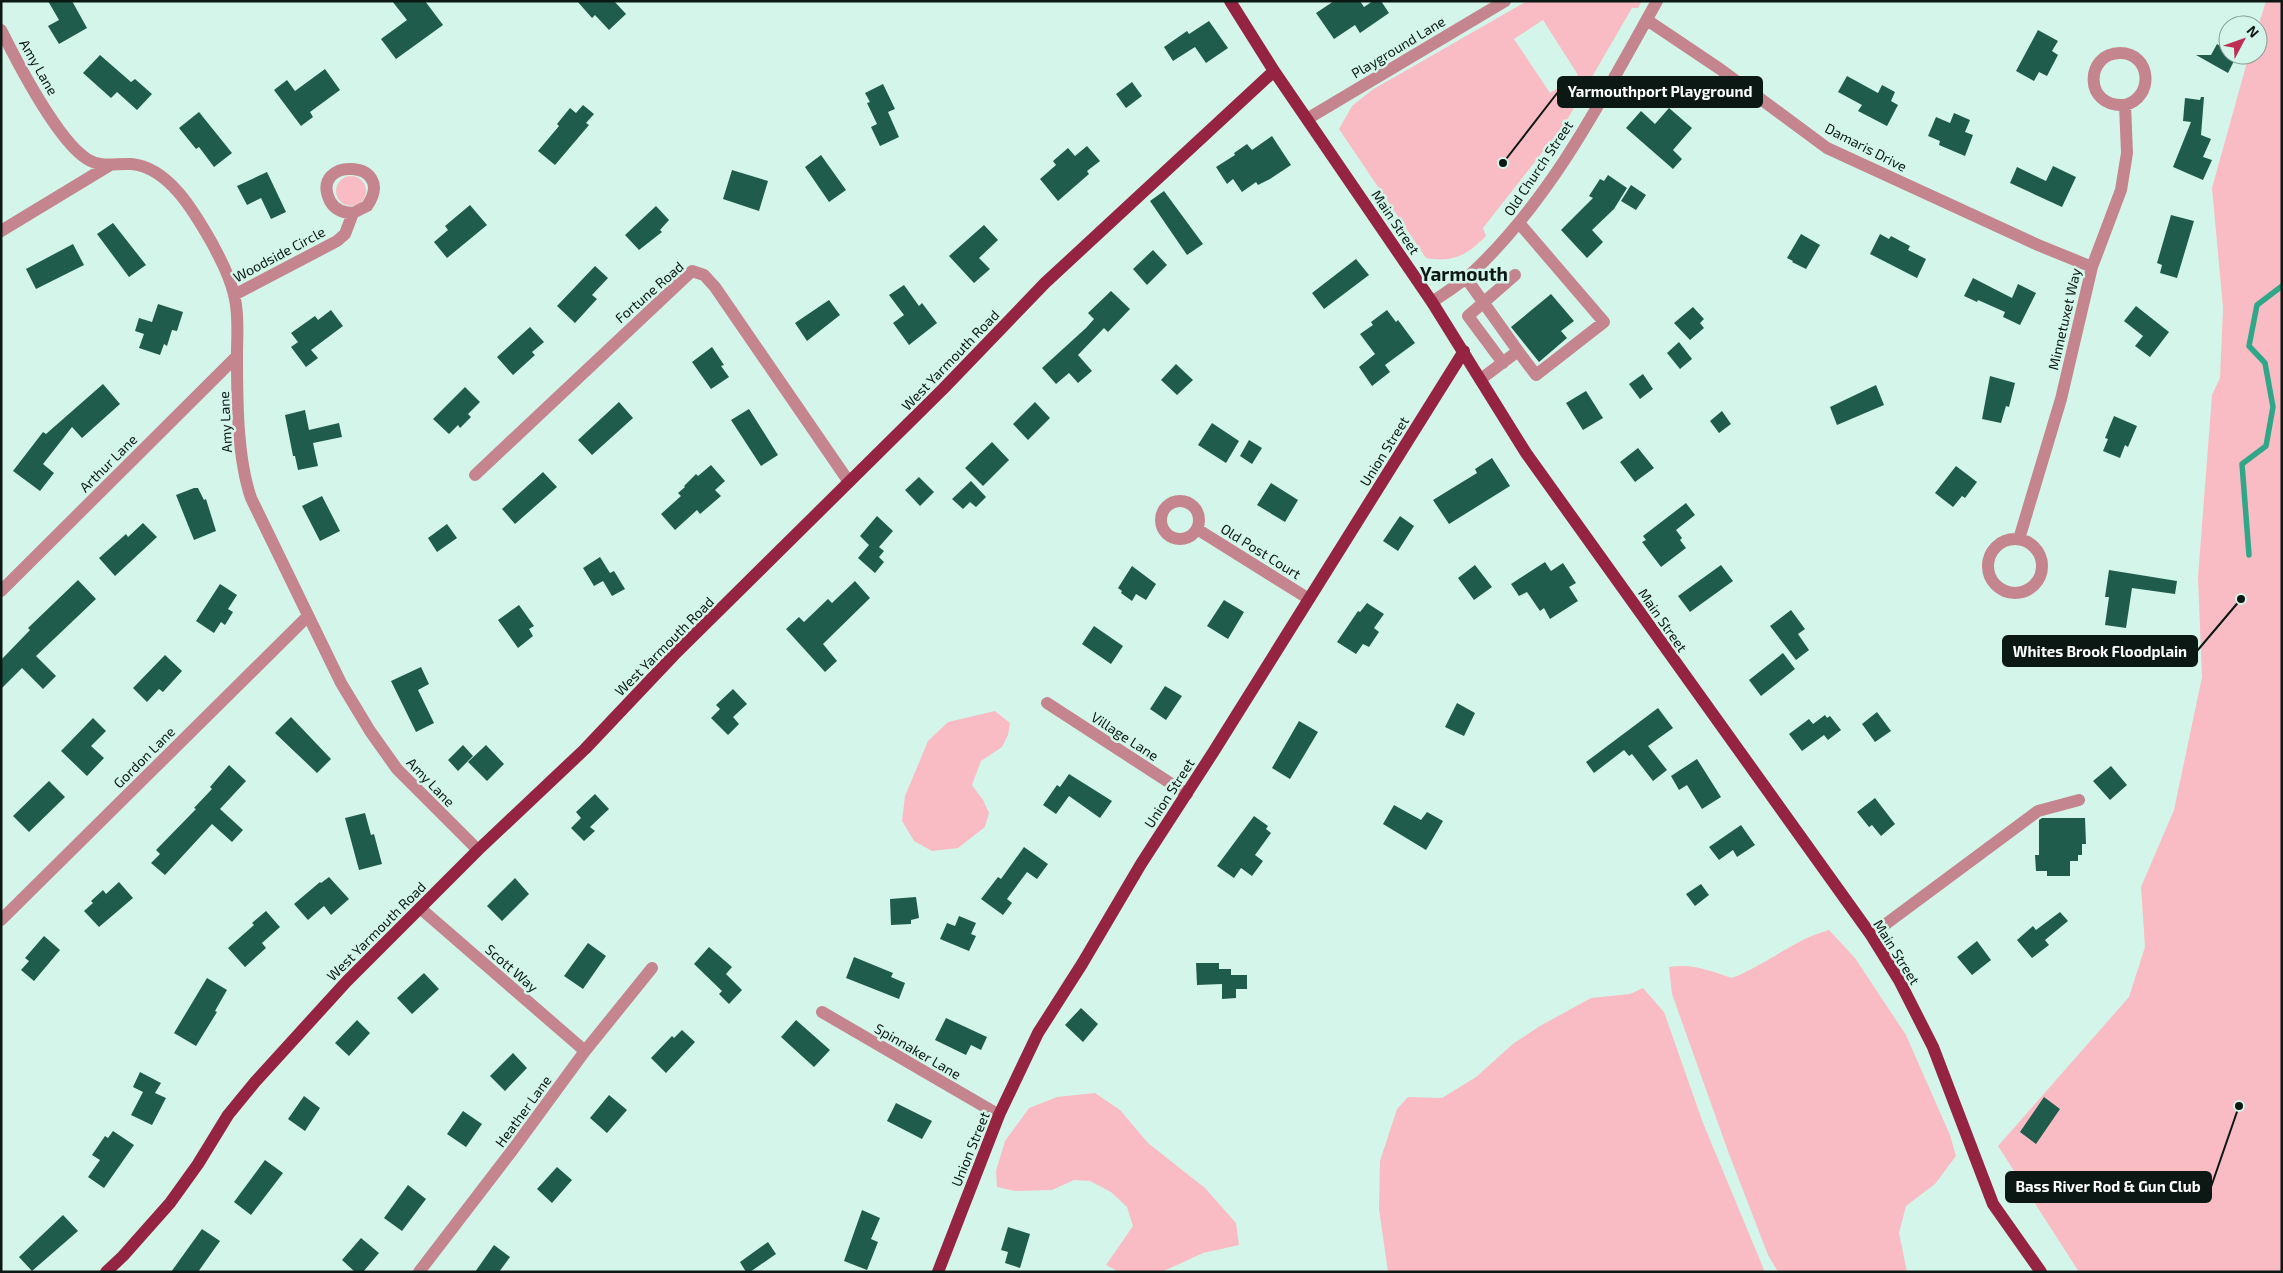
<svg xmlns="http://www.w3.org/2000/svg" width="2283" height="1273" font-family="'Exo 2',sans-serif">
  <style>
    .green { fill: #fabcc4; fill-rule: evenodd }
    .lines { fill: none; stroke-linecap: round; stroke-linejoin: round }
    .stream { stroke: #30a789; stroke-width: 5.5 }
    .building { fill: #205c4c }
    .minor { stroke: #c4858e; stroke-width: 12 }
    .major { stroke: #942442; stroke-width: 12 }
    .labels { text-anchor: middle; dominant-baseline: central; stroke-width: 5; stroke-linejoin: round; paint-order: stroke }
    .street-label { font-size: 14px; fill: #0b1814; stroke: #d4f6ea }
    .district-label { font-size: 19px; font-weight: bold; fill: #0b1814; stroke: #d4f6ea }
    .leader { fill: none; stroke: #0b1814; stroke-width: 2 }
    .callout-dot { fill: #0b1814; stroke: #d4f6ea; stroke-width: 2 }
    .callout { fill: #0b1814; stroke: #0b1814; stroke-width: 2 }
    .callout-label { font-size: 15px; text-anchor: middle; font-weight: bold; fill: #fff }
  </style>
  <rect width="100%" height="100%" fill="#d4f6ea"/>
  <!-- green -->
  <path class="green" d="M1527,1h115l-4,7h-6l-68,117 -81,103 3,8c-19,19 -32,27 -60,22l-87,-129 13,-23 20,-16zM1543,20l35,55 -28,18 -36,-54z
    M2266,1h16v1271h-203l-81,-126 131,-149 16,-50 -4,-60 33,-77 28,-133 -4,-100 14,-182 8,-17 3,-70 -11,-120 37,-133h9v-28z
    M336 191a15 15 0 1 1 30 0a15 15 0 1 1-30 0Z
    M995,711l15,12 -2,12 -6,12 -21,14 -9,24 11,15 6,13 -4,14 -27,21 -26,3 -18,-10 -12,-20 3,-25 23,-55 20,-19z
    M1829,930l26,28 51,77 44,100 6,21 -21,28 -29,22 -7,27 8,39h-129l-10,-17 -39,-101 -57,-160 -3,-27c23,-4 42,4 63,11 34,-13 61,-38 97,-48z
    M1643,988l21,24 39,111 62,149h-377l-9,-63 1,-48 17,-52 11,-12 34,1 34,-21 38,-34 26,-17 51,-28 39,-4z
    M1095,1093l25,17 28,33 57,45 31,35 3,22 -36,8 -39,18 -45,1 -13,-7 27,-39 -6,-19 -16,-15 -21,-11 -16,-1 -22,10 -37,1 -18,-4 -1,-16 9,-30 24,-33 28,-11z"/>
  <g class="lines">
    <!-- stream -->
    <path class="stream" d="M2249,555l-7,-91 24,-18 7,-39 -8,-44 -16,-17 8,-41 25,-19"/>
  </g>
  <!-- building -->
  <path class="building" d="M48,1h24l15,27 -28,16 -11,-18 11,-6z
    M392,1h33l18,24 -47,34 -15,-20 26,-19z
    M577,1h37l12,13 -17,16 -14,-15 -3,3z
    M1334,1h26l4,6 9,-6h8l8,12 -29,20 -5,-8 -21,14 -18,-26z
    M1209,21l19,27 -22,15 -11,-16 -22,14 -9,-14 23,-16 2,3z
    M2038,30l20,11 -6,10 6,4 -11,21 -8,-4 -5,9 -18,-10z
    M2217,44l11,7v4h9l-9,18 -32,-18h15z
    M100,55l31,27 4,-3 17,15 -15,16 -20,-18 -6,6 -28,-25z
    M325,69l15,21 -30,22 3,5 -12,9 -27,-36 13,-10 8,11z
    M1847,76l31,17 4,-8 13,7 -4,9 7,4 -11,21 -29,-15 4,-6 -24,-13z
    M1132,82l10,14 -16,12 -10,-14z
    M883,84l12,25 -7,3 11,25 -19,9 -9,-19 6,-3 -10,-21 3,-1 -5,-9z
    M2201,97h3l-3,38 10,4 -8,18 9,3 -9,20 -30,-13 18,-45 -8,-1 2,-23 15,2z
    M583,105l11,9 -8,9 3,2 -34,40 -17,-14 21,-25 -2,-2 13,-16 6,5z
    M1669,108l23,20 -19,22 9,9 -9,10 -47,-41 15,-17 14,13z
    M199,112l33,41 -18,14 -15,-20 -3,2 -17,-21z
    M1954,113l16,7 -5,12 8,3 -8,21 -26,-11 1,-4 -12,-5 8,-19 14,6z
    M1272,136l19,29 -21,14 -12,6 -2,-3 -14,10 -9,-13 -6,5 -11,-17 19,-12 -1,-2 13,-9 5,6z
    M1087,146l13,15 -13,10 2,3 -31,27 -18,-22 16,-14 -3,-4 15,-13 7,8z
    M821,155l25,35 -17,12 -24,-35z
    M2053,166l23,11 -14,30 -52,-24 7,-16 29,14z
    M732,170l36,11 -9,30 -36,-12z
    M267,172l19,40 -15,7 -10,-21 -14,7 -10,-19z
    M1608,175l19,13 -13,21 -22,21 11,12 -16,16 -26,-28 32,-32 -4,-2 11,-17 4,2z
    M1631,185l15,10 -10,15 -15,-9z
    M1164,191l39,53 -16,11 -37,-54z
    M470,205l17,20 -40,33 -13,-16 14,-12 -3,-4z
    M656,206l13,14 -9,10 2,2 -23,18 -14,-15z
    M2171,215l23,6 -17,57 -17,-5 2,-8 -5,-2z
    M113,223l33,42 -17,12 -32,-43z
    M984,225l14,15 -19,18 11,11 -16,14 -25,-27z
    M1801,234l19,11 -14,24 -14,-7 1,-1 -6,-3z
    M1880,234l9,5 2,-3 19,10 -2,4 18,9 -9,19 -47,-24z
    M73,244l11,21 -48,24 -10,-20z
    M1153,250l14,15 -20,20 -14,-16z
    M1356,259l13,16 -45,34 -12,-16z
    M595,266l13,12 -16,17 5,4 -22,24 -18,-17z
    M1973,278l39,20 6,-14 18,9 -16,32 -17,-8 2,-5 -27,-12 -1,2 -13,-6z
    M904,285l15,21 3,-3 15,20 -28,22 -16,-22 11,-8 -15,-20z
    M1111,291l19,18 -22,23 -4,-4 -26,27 14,16 -14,12 -9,-10 -13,11 -14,-16 44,-40 8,-9 -6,-6z
    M1551,294l23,27 -13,10 6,7 -28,24 -28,-35z
    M829,300l11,15 -33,26 -12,-18z
    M158,304l25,8 -6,19 -5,-1 -5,16 -3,-2 -4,11 -21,-7 5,-14 -9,-3 4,-13 13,4z
    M2136,306l33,26 -19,25 -15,-11 8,-10 -19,-15z
    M1693,307l11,12 -4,4 4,5 -14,12 -16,-17z
    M331,310l12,16 -32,24 7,8 -12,9 -15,-20 7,-5 -7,-9 24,-17 3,4z
    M1387,310l9,12 2,-2 17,23 -30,22 5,7 -18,14 -13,-19 16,-13 -15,-20 13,-9 -2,-3z
    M530,327l14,15 -12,10 3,3 -22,20 -16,-18z
    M1679,342l13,17 -12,10 -13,-16z
    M712,347l12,18 -3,1 8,11 -18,12 -19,-27z
    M1176,364l17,16 -16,15 -16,-15z
    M1643,374l10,15 -13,10 -11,-15z
    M1990,376l25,7 -6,24 -3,-1 -5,17 -19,-4z
    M103,384l17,20 -38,34 -10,-11 -29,37 11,9 -14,18 -27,-20 30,-39 3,2z
    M1876,385l8,20 -47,20 -7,-18z
    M465,387l15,15 -12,12 3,3 -11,11 -2,-3 -9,9 -16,-15z
    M1586,391l17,27 -20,12 -17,-27z
    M619,402l14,16 -41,37 -14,-15z
    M1035,402l15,16 -22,22 -15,-16z
    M749,409l29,46 -17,11 -30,-46z
    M305,410l4,20 30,-7 3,14 -29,6 5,23 -20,4 -3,-14h-2l-8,-41z
    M1722,411l9,13 -12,9 -9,-12z
    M2114,416l23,10 -9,21 -3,-2 -5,13 -17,-7 5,-12 -3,-1z
    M1212,423l27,18 -13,22 -28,-18z
    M1249,440l13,8 -10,16 -12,-8z
    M992,442l17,18 -26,26 -18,-18z
    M1638,448l16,20 -19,14 -15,-20z
    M1492,458l18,28 -61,38 -16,-24 44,-27 -2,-4z
    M711,465l14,16 -10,9 6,6 -21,18 -3,-4 -22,20 -14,-16 20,-18 -3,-3 7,-6 -1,-1 12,-12 2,2z
    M1956,466l21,16 -12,16 -3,-2 -9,11 -18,-14z
    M543,472l14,15 -42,37 -13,-15z
    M919,477l15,15 -14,14 -15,-16z
    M971,481l15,16 -10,10 -6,-5 -7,7 -11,-10z
    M1271,483l27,17 -13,22 -28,-17z
    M194,488h4l6,12 2,-1 10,32 -22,9 -18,-45z
    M322,496l18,35 -20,10 -18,-35z
    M1686,503l9,12 -19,15 6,8 -2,2 6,8 -25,19 -19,-25 4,-2 -3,-4z
    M877,516l16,15 -14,16 5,4 -5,6 5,5 -9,11 -17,-15 11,-13 -9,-9z
    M1400,516l14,10 -16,25 -15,-10z
    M143,523l14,14 -42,39 -16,-18 27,-24 2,3z
    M447,524l10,14 -20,14 -9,-14z
    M600,557l10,16 4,-2 11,18 -13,7 -9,-15 -9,5 -11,-18z
    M1545,562l6,9 12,-8 13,20 -7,4 9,14 -28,18 -6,-11 -4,3 -13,-19 -8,4 -8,-12z
    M1475,565l17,22 -18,13 -16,-22z
    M1721,565l12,16 -43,31 -12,-16z
    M1132,566l24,18 -10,16 -10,-6 -4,7 -11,-8 1,-2 -4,-3z
    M2109,570l68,11 -2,13 -43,-6 -6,40 -21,-3 4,-28h-4z
    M78,580l18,19 -60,57 20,20 -13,13 -21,-21 -21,21v-29l29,-30 -2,-2z
    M855,581l15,17 -47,46 14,17 -12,11 -39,-43 13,-12 5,5 24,-23 4,4z
    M220,584l17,11 -9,14 5,3 -8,13 -4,-3 -7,11 -18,-12z
    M1224,600l20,12 -16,27 -21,-13z
    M1367,603l17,11 -10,14 5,4 -10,15 -6,-3 -7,10 -19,-12 21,-31 2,1z
    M519,605l15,21 -5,3 4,7 -15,12 -20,-28z
    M1791,610l14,19 -7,5 11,16 -13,10 -26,-34z
    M1094,626l29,20 -12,18 -29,-20z
    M1783,653l12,16 -34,27 -12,-16z
    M165,655l17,16 -19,21 -4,-3 -12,13 -14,-14z
    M421,667l8,17 -11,6 16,33 -18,9 -25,-51z
    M1165,686l17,10 -16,24 -16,-11z
    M733,689l14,15 -14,13 6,7 -11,11 -17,-17 9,-9 -4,-4z
    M1457,703l18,10 -11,23 -19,-9z
    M1658,708l15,20 -25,18 19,24 -14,11 -21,-27 -3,2 -5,-6 -30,23 -8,-11z
    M1877,712l14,19 -16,11 -13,-18z
    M1825,715l2,3 3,-2 11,14 -13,10 -4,-5 -22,16 -13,-17 20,-15 4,5z
    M291,717l40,42 -14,14 -42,-40z
    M93,718l13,13 -15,15 13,12 -17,18 -26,-25z
    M1299,721l19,11 -28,47 -18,-11z
    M463,745l10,11 -15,15 -10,-11z
    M486,745l18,19 -17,17 -19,-19z
    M1697,759l24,38 -19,12 -15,-24 -8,5 -8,-14z
    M229,765l17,16 -26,28 23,21 -11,12 -20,-18 -47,51 -14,-12 9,-9 -4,-4 40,-41 -2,-1 18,-19 -2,-2z
    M2111,766l16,19 -17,15 -17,-19z
    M1069,774l43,27 -12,17 -31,-22 -13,18 -13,-9 14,-20 3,2z
    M49,781l16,16 -36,35 -16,-16z
    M595,794l14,15 -19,18 5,4 -11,10 -13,-13 10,-10 -5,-6z
    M1875,798l20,26 -14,12 -9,-11 -3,2 -12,-15z
    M1394,805l27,15 6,-8 16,9 -17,29 -43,-26z
    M365,813l6,22 3,-1 8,30 -23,6 -14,-52z
    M1254,816l14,10 -2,3 5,4 -16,22 8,6 -11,15 -11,-8 -7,10 -17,-12z
    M2042,818h43l1,26h-4v11h-4v6h-8v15h-23v-5h-11l-1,-16h4v-35z
    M1741,825l14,20 -18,12 -4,-7 -14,10 -10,-13z
    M1024,847l24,17 -11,15 -10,-7 -20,27 5,4 -9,12 -22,-16 17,-22 3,2z
    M329,877l20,22 -18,16 -7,-9 -16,14 -14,-16 26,-22 1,1z
    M515,878l14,16 -27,27 -15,-15z
    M119,882l14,16 -34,29 -15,-16 9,-8 -2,-2 12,-11 3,4z
    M1701,884l8,11 -14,11 -9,-12z
    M916,897l3,21 -8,2v4l-20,1 -1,-26z
    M266,911l14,16 -18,16 4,5 -21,19 -17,-19 26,-23 -2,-2z
    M2060,912l8,9 -23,19 4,5 -17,13 -15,-18 16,-14 3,4z
    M959,916l17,7 -5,11 5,2 -7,15 -29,-12 7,-16 8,3z
    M44,936l16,14 -26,31 -13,-11 8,-9 -4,-3z
    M1977,941l14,19 -19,15 -15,-18z
    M588,943l18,13 -23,33 -19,-13z
    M709,947l23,20 -6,7 16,16 -13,14 -10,-10 3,-3 -28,-27z
    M854,957l39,16 -2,4 14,6 -6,16 -53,-21z
    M1196,963h23v6h12v6h16v14h-11v9l-14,1v-15l-25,1z
    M424,973l15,16 -27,25 -15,-16z
    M207,978l20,12 -12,21 2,1 -21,34 -22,-13z
    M1081,1008l17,16 -15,18 -18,-17z
    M946,1018l41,19 -6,13 -10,-5 -5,10 -31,-15z
    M357,1020l13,13 -21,23 -14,-13z
    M796,1020l34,30 -16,17 -33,-30z
    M682,1030l13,12 -29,31 -15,-15 21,-22 2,2z
    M513,1053l14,15 -22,23 -15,-15z
    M140,1072l21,11 -6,10 11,5 -14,27 -21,-10 12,-23 -10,-5z
    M609,1095l18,15 -20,23 -17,-15z
    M304,1096l16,12 -15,23 -17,-12z
    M2044,1097l16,12 -24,35 -16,-12z
    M896,1103l36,18 -10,18 -35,-18z
    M463,1111l19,13 -16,23 -19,-13z
    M113,1131l21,14 -30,43 -16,-11 12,-17 -8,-5 13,-19 3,2z
    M265,1160l18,13 -32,42 -17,-13z
    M557,1167l15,13 -20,23 -15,-14z
    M408,1185l18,14 -24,32 -18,-13z
    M862,1210l18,8 -9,21 7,3 -11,28 -23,-9z
    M63,1215l15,16 -46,40 -13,-14z
    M1008,1227l22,7 -10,34 -15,-5 3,-11 -7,-2z
    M202,1229l18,12 -22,31h-27z
    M361,1238l18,15 -16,19h-8l-13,-12z
    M768,1242l8,12 -26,18h-4l-6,-10z
    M494,1245l16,12 -11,15h-24z"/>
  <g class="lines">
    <!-- minor -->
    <path class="minor" d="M1647,20l73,49 107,79 211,97 54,22
      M1,30c16,32 57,111 86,129 14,9 28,4 44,5 38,3 64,49 81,79 9,17 19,36 23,56 4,19 2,37 2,56 0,44 0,102 14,143l90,185 29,48 27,38 81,81
      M1307,119l198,-118
      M1,231l109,-66
      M1466,278l52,73 -37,28
      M234,295l103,-54 8,-7 8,-21c-10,0 -18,-3 -23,-12 -22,-45 69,-42 37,5l-14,7
      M1432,302c13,-9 28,-18 40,-29 80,-75 132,-177 185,-272
      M1518,351l18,24 68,-53 -85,-99
      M1503,363l-35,-47 47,-41
      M475,475l217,-204 12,4 11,12 134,195
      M1161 520a19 19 0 1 1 38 0a19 19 0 1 1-38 0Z
      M1197,529l112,70
      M1988 566a27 27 0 1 1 54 0a27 27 0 1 1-54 0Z
      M2019,539l42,-140 31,-132 29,-77 6,-37 -2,-48c-42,3 -40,-52 -5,-52 31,0 35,44 5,52
      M1,591l236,-235
      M1047,703l140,91
      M420,908l165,143
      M1,920l307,-304
      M1871,935l167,-124 41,-11
      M822,1012l177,103
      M419,1272l92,-120 74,-101 67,-83"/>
    <!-- major -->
    <path class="major" d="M1230,1l44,70 158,231 94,151 345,482 28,45 34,67 60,157 48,68
      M106,1272l17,-16 47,-53 28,-39 30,-49 27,-33 92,-101 131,-131 107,-101 89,-94 269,-266 102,-106 229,-212
      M938,1272l61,-157 39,-82 44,-69 59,-100 73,-113 250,-400"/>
  </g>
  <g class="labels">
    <!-- street labels -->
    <g class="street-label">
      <text transform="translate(1398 47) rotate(-31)">Playground Lane</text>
      <text transform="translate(39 67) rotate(60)">Amy Lane</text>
      <text transform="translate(1866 147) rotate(27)">Damaris Drive</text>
      <text transform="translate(1538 168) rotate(-56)">Old Church Street</text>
      <text transform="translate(1396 222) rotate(56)">Main Street</text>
      <text transform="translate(279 254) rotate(-28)">Woodside Circle</text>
      <text transform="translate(649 292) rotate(-41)">Fortune Road</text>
      <text transform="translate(2064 319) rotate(-77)">Minnetuxet Way</text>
      <text transform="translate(950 360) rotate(-46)">West Yarmouth Road</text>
      <text transform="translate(225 422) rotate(-93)">Amy Lane</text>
      <text transform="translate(1384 451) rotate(-58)">Union Street</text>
      <text transform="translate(108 463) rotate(-45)">Arthur Lane</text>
      <text transform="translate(1261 551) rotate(32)">Old Post Court</text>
      <text transform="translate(1663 620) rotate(55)">Main Street</text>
      <text transform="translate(664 646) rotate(-45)">West Yarmouth Road</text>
      <text transform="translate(1125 736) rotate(33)">Village Lane</text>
      <text transform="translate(144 757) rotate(-45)">Gordon Lane</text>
      <text transform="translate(431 782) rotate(46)">Amy Lane</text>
      <text transform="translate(1169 793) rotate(-57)">Union Street</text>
      <text transform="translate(376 931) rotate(-45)">West Yarmouth Road</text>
      <text transform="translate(1897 952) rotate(58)">Main Street</text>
      <text transform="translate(512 968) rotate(41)">Scott Way</text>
      <text transform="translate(918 1051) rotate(30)">Spinnaker Lane</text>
      <text transform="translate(523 1111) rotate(-54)">Heather Lane</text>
      <text transform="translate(970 1149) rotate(-68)">Union Street</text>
    </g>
    <!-- district labels -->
    <g class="district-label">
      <text x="1464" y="273">Yarmouth</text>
    </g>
  </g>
  <!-- callouts -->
  <path class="leader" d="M1503 163L1558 92M2241 599L2197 651M2239 1106L2211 1187"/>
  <g class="callout-dot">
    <circle cx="1503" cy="163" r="5"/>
    <circle cx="2241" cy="599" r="5"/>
    <circle cx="2239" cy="1106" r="5"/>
  </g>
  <g class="callout">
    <rect x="1558" y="77" width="204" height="30" rx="5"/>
    <rect x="2003" y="636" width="194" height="30" rx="5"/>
    <rect x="2006" y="1172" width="205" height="30" rx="5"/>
  </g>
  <g class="callout-label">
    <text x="1660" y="97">Yarmouthport Playground</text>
    <text x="2100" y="657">Whites Brook Floodplain</text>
    <text x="2108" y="1192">Bass River Rod &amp; Gun Club</text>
  </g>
  <!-- border -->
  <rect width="2283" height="1273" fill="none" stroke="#0b1814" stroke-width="5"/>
  <!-- north arrow -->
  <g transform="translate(2243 40) rotate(49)"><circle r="24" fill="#d4f6ea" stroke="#849d94"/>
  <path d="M0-4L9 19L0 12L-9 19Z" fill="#bd2d55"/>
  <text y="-8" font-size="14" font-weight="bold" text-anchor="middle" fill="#0b1814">N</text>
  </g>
</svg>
